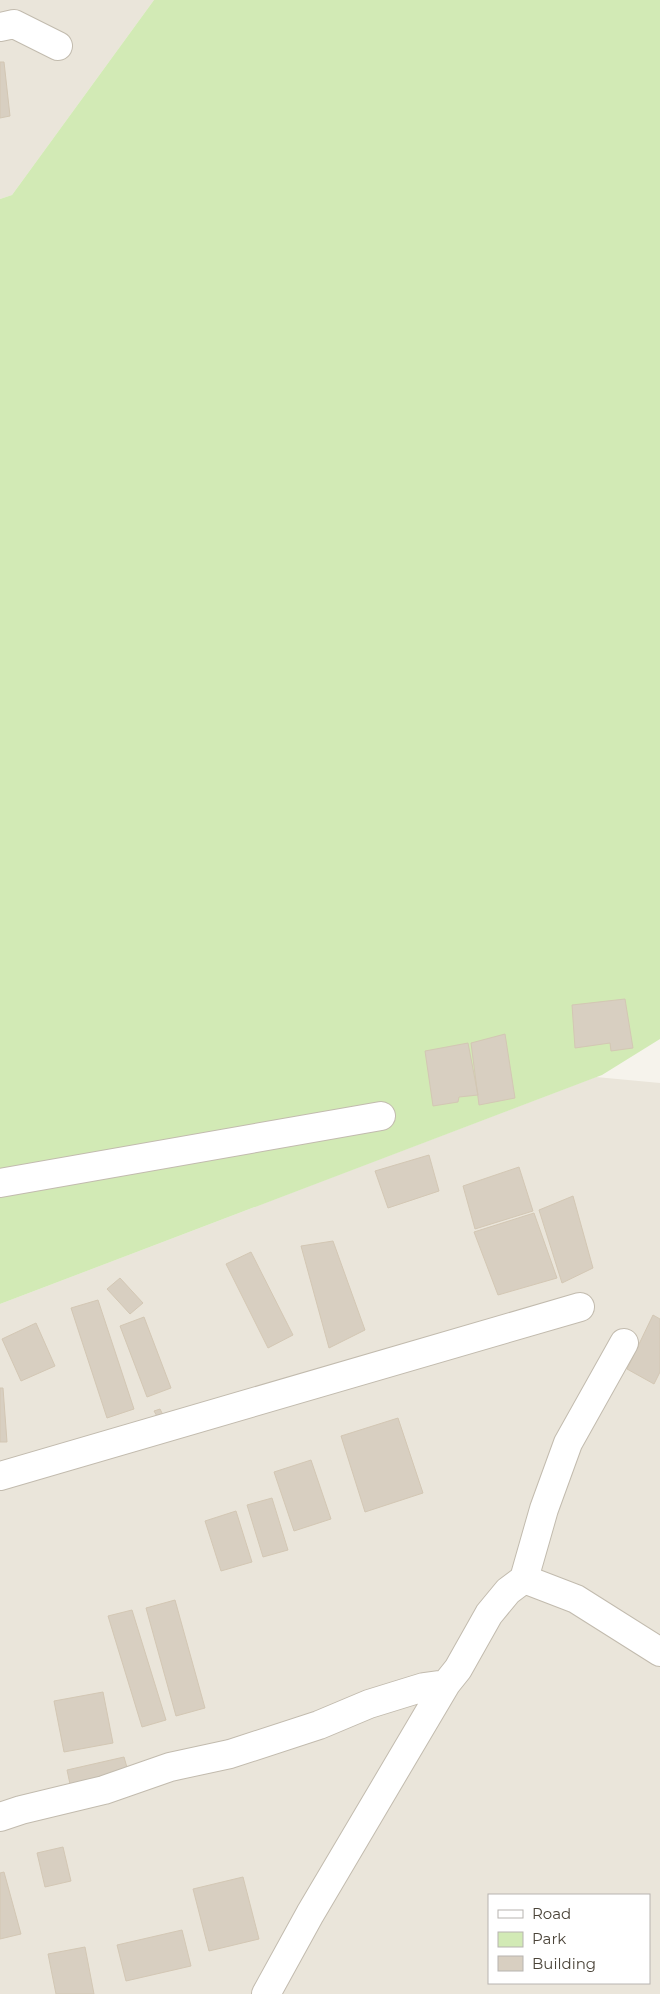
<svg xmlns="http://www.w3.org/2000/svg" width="660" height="1994" font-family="Montserrat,sans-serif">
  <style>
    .residential { fill: #eae5da; fill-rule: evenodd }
    .green { fill: #d2eab5 }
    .building { fill: #d8cfc1; stroke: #d3c7b4 }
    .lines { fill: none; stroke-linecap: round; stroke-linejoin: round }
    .street-casing { stroke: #c2bbae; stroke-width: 30 }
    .street { stroke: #fff; stroke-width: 28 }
  </style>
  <rect width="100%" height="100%" fill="#f6f3ec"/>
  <!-- residential -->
  <path class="residential" d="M0,0h154l-142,195 -12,4z
    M596,1077l64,6v911h-660v-690zM489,1895h160v88h-160z"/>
  <!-- green -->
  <path class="green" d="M154,0h506v1039l-58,36 -602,229v-1105l12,-4z"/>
  <!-- building -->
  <path class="building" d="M0,62h4l6,54 -10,2z
    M625,999l8,49 -22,3 -1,-8 -35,5 -3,-43z
    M505,1034l10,64 -36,7 -8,-62z
    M468,1043l10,52 -19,2 -1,5 -25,4 -8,-55z
    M429,1155l10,36 -51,17 -13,-37z
    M519,1167l14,44 -58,18 -12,-43z
    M573,1196l20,72 -31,15 -23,-73z
    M534,1213l23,65 -59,17 -24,-63z
    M333,1241l32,89 -36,18 -28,-102z
    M251,1252l42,83 -25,13 -42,-84z
    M120,1278l23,25 -13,11 -23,-25z
    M98,1300l36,109 -27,9 -36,-110z
    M653,1315l7,4v53l-6,12 -27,-15z
    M144,1317l27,71 -24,9 -27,-71z
    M36,1323l19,43 -34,15 -19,-42z
    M0,1388h3l4,54h-7z
    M160,1409l7,14 -5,2 -8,-14z
    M398,1418l25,75 -58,19 -24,-76z
    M311,1460l20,59 -37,12 -20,-59z
    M272,1498l16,52 -25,7 -16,-52z
    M236,1511l16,51 -31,9 -16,-50z
    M175,1600l30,108 -29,8 -30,-108z
    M132,1610l34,110 -24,7 -34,-111z
    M103,1692l10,51 -49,9 -10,-51z
    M124,1757l4,14 -58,13 -3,-14z
    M63,1847l8,34 -26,6 -8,-34z
    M4,1872l17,62 -21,5v-66z
    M243,1877l16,62 -50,12 -16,-62z
    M182,1930l9,36 -65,15 -9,-36z
    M85,1947l9,47h-38l-8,-40z"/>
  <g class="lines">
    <!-- street casing -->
    <g class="street-casing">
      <path id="street" d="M0,27l14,-3 44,22
        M0,1183l381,-67
        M0,1476l580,-169
        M524,1579l52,20 84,53
        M0,1817l21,-7 83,-20 66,-23 60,-13 89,-29 50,-21 55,-17 22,-3 12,-15 31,-55 19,-23 16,-12 20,-70 24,-66 56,-100
        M266,1994l44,-80 136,-230"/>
    </g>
    <!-- street -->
    <use href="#street" class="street"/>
  </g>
  <!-- legend -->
  <rect x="488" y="1894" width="162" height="90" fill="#ffffff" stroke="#b7b4b0"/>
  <rect x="498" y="1910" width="25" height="8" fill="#ffffff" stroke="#b7b4b0"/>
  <text x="532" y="1919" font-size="15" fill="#4b4439">Road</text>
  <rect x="498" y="1932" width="25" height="15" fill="#d2eab5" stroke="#b7b4b0"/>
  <text x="532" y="1944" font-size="15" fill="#4b4439">Park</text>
  <rect x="498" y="1956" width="25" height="15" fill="#d8cfc1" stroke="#b7b4b0"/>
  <text x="532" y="1969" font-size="15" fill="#4b4439">Building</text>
</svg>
